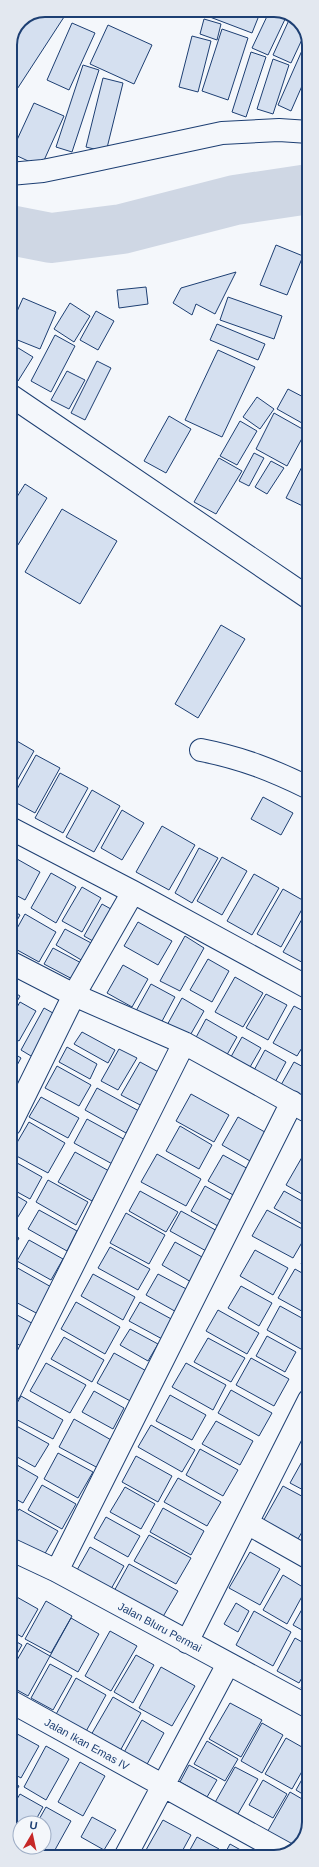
<svg xmlns="http://www.w3.org/2000/svg" width="319" height="1867" font-family="Arial,sans-serif">
  <style>
    .lines { fill: none; stroke-linecap: round; stroke-linejoin: round }
    .river { stroke: #cfd7e4; stroke-width: 50 }
    .building { fill: #d5e0f0; stroke: #1d3f73 }
    .minor-casing { stroke: #1d3f73; stroke-width: 24 }
    .minor { stroke: #f4f7fb; stroke-width: 22 }
    .labels { text-anchor: middle; dominant-baseline: central; stroke-width: 3; stroke-linejoin: round; paint-order: stroke }
    .street-label { font-size: 11px; fill: #1d3f73; stroke: #f4f7fb }
    .rim { fill: none; stroke: #1d3f73; stroke-width: 2 }
  </style>
  <rect width="100%" height="100%" fill="#f4f7fb"/>
  <g class="lines">
    <!-- river -->
    <path class="river" d="M10,230l41,8 71,-9 113,-29 74,-11"/>
  </g>
  <!-- building -->
  <path class="building" d="M46,10h7l11,7 -54,83v-55l11,-25z
    M204,10h50l6,3 -8,20 -50,-19z
    M270,10h8l9,5 -19,40 -16,-7z
    M204,19l17,5 -4,16 -17,-6z
    M289,20l12,5 4,8 -14,30 -18,-8z
    M72,23l23,10 -26,57 -22,-10z
    M108,25l44,20 -18,39 -44,-20z
    M222,29l26,9 -20,62 -26,-9z
    M192,36l19,5 -13,51 -19,-5z
    M304,46l5,2v22l-18,41 -13,-6z
    M251,52l15,5 -20,60 -14,-5z
    M273,59l16,6 -16,49 -16,-5z
    M83,65l16,5 -27,82 -16,-5z
    M103,78l20,5 -17,69 -20,-5z
    M309,89v15l-6,-3z
    M34,103l30,13 -23,51 -30,-14z
    M276,245l27,11 -16,39 -27,-10z
    M236,272l-21,42 -19,-10 -4,11 -19,-12 8,-15z
    M146,287l2,17 -29,4 -2,-18z
    M228,297l54,19 -8,23 -54,-19z
    M23,298l33,14 -16,37 -30,-12v-10z
    M70,303l20,13 -16,26 -20,-13z
    M96,311l18,10 -16,29 -18,-10z
    M217,324l48,20 -7,16 -48,-20z
    M55,335l20,11 -24,46 -20,-11z
    M10,343l23,14 -15,24 -8,-5z
    M218,350l37,17 -33,70 -37,-17z
    M97,361l14,7 -26,52 -14,-7z
    M67,371l18,9 -16,29 -18,-9z
    M288,389l21,11v27l-32,-18z
    M257,397l17,12 -14,20 -17,-12z
    M274,413l32,18 -19,35 -31,-17z
    M169,416l22,13 -25,44 -22,-12z
    M240,421l17,10 -20,34 -17,-9z
    M254,453l10,5 -15,28 -10,-5z
    M309,453v56l-23,-11z
    M219,458l23,13 -26,43 -22,-12z
    M271,461l13,7 -17,26 -12,-7z
    M25,484l22,14 -31,50 -6,-4v-36z
    M10,486l8,5 -8,13z
    M62,509l55,32 -37,63 -55,-32z
    M221,625l24,14 -47,79 -23,-14z
    M10,737l24,14 -24,42z
    M36,755l24,13 -25,45 -24,-13z
    M60,773l28,15 -25,45 -28,-15z
    M92,790l28,16 -26,46 -28,-15z
    M263,797l30,16 -12,22 -30,-16z
    M122,810l22,13 -22,37 -21,-12z
    M162,826l33,19 -26,45 -33,-18z
    M10,847l5,3 -5,8z
    M199,848l19,10 -26,45 -17,-10z
    M222,857l25,14 -25,44 -25,-14z
    M17,859l23,13 -15,28 -15,-8v-20z
    M51,873l25,14 -20,36 -25,-15z
    M254,874l25,14 -27,47 -25,-14z
    M82,887l19,11 -19,34 -20,-11z
    M283,889l23,13 -25,45 -24,-13z
    M102,904l16,9 -18,32 -16,-9z
    M309,907v59l-26,-14z
    M10,909l10,6 -10,18z
    M25,914l31,18 -17,30 -29,-16v-5z
    M138,922l34,19 -14,24 -34,-19z
    M65,929l28,15 -10,17 -27,-16z
    M185,936l19,12 -24,43 -20,-10z
    M53,948l32,17 -9,16 -32,-17z
    M208,959l21,12 -17,31 -22,-12z
    M123,965l25,14 -16,28 -25,-14z
    M235,977l28,16 -20,34 -28,-15z
    M151,984l24,13 -15,28 -24,-14z
    M10,990l10,6 -10,18z
    M266,994l21,11 -19,35 -22,-12z
    M182,998l22,13 -16,28 -22,-12z
    M20,1002l16,9 -17,30 -9,-5v-17z
    M294,1006l15,8v22l-12,20 -24,-13z
    M44,1008l16,9 -24,42 -15,-9z
    M206,1019l31,18 -13,23 -31,-17z
    M82,1032l33,18 -7,13 -34,-19z
    M242,1037l19,11 -15,26 -19,-10z
    M67,1047l30,17 -7,15 -31,-17z
    M119,1049l18,9 -19,32 -17,-9z
    M265,1050l21,12 -13,24 -21,-12z
    M10,1051l11,7 -11,20z
    M140,1062l24,13 -18,33 -25,-13z
    M294,1062l15,8v40l-32,-18z
    M57,1066l34,19 -12,21 -34,-18z
    M97,1088l42,23 -13,22 -41,-23z
    M191,1094l38,21 -15,27 -38,-21z
    M41,1097l38,21 -11,20 -39,-21z
    M238,1117l34,19 -15,29 -35,-20z
    M87,1119l42,23 -13,24 -42,-23z
    M29,1122l36,21 -17,30 -37,-20z
    M180,1126l32,19 -13,24 -33,-18z
    M75,1152l34,19 -17,30 -34,-19z
    M305,1152l4,3v43l-23,-13z
    M157,1154l44,25 -15,27 -45,-24z
    M223,1155l27,15 -15,26 -27,-15z
    M10,1159l32,18 -12,22 -20,-11z
    M48,1180l40,22 -12,23 -40,-23z
    M205,1186l34,19 -14,25 -34,-19z
    M140,1191l38,21 -12,20 -37,-21z
    M284,1191l25,14v23l-35,-20z
    M10,1192l17,10 -14,23 -3,-1z
    M39,1210l38,21 -10,20 -39,-22z
    M267,1210l41,22 -15,26 -41,-22z
    M181,1211l38,21 -11,20 -38,-21z
    M126,1213l39,22 -16,29 -39,-21z
    M10,1233l9,5 -9,16z
    M29,1240l34,19 -12,21 -34,-19z
    M175,1242l36,20 -13,24 -36,-21z
    M110,1247l40,22 -12,21 -40,-22z
    M255,1250l33,18 -15,27 -33,-19z
    M309,1250v19l-8,-5z
    M14,1266l39,22 -15,26 -28,-15v-26z
    M295,1269l14,8v38l-31,-17z
    M93,1274l42,23 -12,23 -42,-24z
    M158,1274l34,18 -12,22 -34,-19z
    M241,1286l31,17 -13,23 -31,-18z
    M76,1302l44,25 -15,27 -44,-25z
    M140,1302l35,19 -11,19 -35,-19z
    M280,1306l29,16 -1,31 -41,-23z
    M218,1310l41,23 -12,21 -41,-23z
    M10,1311l27,15 -12,22 -15,-8z
    M130,1329l28,15 -10,17 -28,-16z
    M267,1336l29,16 -11,20 -29,-16z
    M64,1337l40,23 -12,22 -41,-23z
    M208,1338l37,20 -14,24 -37,-20z
    M10,1348l5,3 -5,9z
    M114,1353l36,20 -16,30 -37,-20z
    M251,1358l38,21 -15,27 -38,-21z
    M46,1363l40,22 -16,28 -40,-22z
    M186,1363l40,22 -13,25 -41,-23z
    M231,1390l41,23 -13,23 -41,-23z
    M94,1391l30,17 -11,21 -31,-17z
    M170,1395l36,20 -14,25 -36,-19z
    M21,1396l42,24 -10,19 -43,-23z
    M74,1419l39,22 -15,27 -39,-21z
    M216,1421l37,20 -13,24 -38,-21z
    M11,1423l38,21 -14,23 -25,-14z
    M151,1425l44,25 -13,22 -44,-25z
    M200,1449l38,21 -15,26 -37,-21z
    M309,1449v44l-19,-10z
    M58,1453l35,19 -15,26 -34,-19z
    M136,1456l36,20 -14,26 -36,-20z
    M10,1461l28,16 -15,26 -13,-7z
    M178,1478l43,24 -14,24 -43,-24z
    M42,1485l34,19 -14,25 -34,-19z
    M283,1486l26,14v20l-14,24 -34,-19z
    M125,1487l30,17 -14,25 -31,-17z
    M163,1508l41,23 -13,24 -41,-23z
    M19,1509l39,22 -15,26 -33,-19v-14z
    M106,1517l34,19 -12,21 -34,-19z
    M309,1534v20l-8,-5z
    M149,1535l42,23 -15,26 -42,-23z
    M90,1547l34,19 -13,23 -34,-19z
    M250,1552l30,17 -20,36 -31,-17z
    M129,1564l49,27 -17,29 -48,-27z
    M283,1575l23,14 -19,35 -24,-14z
    M10,1576l6,4 -6,11z
    M15,1596l23,13 -16,28 -12,-7v-26z
    M309,1597v37l-16,-9z
    M46,1601l26,15 -21,37 -26,-14z
    M236,1603l13,8 -11,21 -14,-8z
    M254,1611l37,21 -18,34 -37,-21z
    M71,1618l28,16 -21,38 -28,-16z
    M110,1631l27,15 -26,45 -26,-15z
    M10,1638l12,7 -12,21z
    M295,1638l14,8v19l-10,18 -22,-12z
    M27,1643l23,13 -22,40 -18,-10v-14z
    M136,1655l18,10 -21,38 -19,-11z
    M50,1664l22,12 -19,34 -22,-12z
    M161,1667l34,19 -23,40 -33,-18z
    M309,1673v20l-8,-5z
    M76,1678l30,17 -22,40 -30,-17z
    M113,1697l28,16 -21,38 -29,-16z
    M230,1703l32,17 -21,37 -32,-18z
    M142,1720l22,13 -19,35 -23,-12z
    M262,1723l21,12 -21,38 -21,-12z
    M10,1730l29,16 -18,32 -11,-6z
    M286,1738l23,13v8l-17,30 -27,-15z
    M207,1741l31,18 -13,22 -31,-17z
    M46,1746l23,13 -23,41 -22,-13z
    M80,1762l25,14 -22,40 -25,-14z
    M189,1765l28,15 -10,17 -27,-15z
    M235,1767l23,12 -23,40 -22,-13z
    M309,1767v31l-13,-8z
    M263,1780l24,14 -14,24 -24,-13z
    M10,1781l9,5 -9,16z
    M290,1792l19,11v19l-13,25 -6,3 -25,-14z
    M20,1794l23,13 -9,16h-14v17l-4,-3 -6,-11v-15z
    M46,1807l25,14 -20,36h-7l-18,-10h18v-24h-7z
    M92,1817l24,13 -12,20 -23,-13z
    M163,1820l28,15 -12,22h-21l-12,-7z
    M197,1837l22,12 -4,8h-29z
    M230,1844l23,13h-30z"/>
  <g class="lines">
    <!-- minor casing -->
    <g class="minor-casing">
      <path id="minor" d="M10,174l33,-3 39,-8 140,-30 57,-3 30,2
        M10,395l299,203
        M201,750c41,8 71,20 108,38
        M10,828l123,64 176,96
        M10,962l64,33 110,48 125,69
        M10,1125l64,-130 59,-103
        M10,1391l174,-348
        M247,1523l62,35
        M10,1549l47,22 252,136
        M57,1571l235,-469
        M187,1642l122,-242
        M10,1701l275,152
        M125,1857l103,-193"/>
    </g>
    <!-- minor -->
    <use href="#minor" class="minor"/>
  </g>
  <g class="labels">
    <!-- street labels -->
    <g class="street-label">
      <text transform="translate(160 1627) rotate(28)">Jalan Bluru Permai</text>
      <text transform="translate(87 1744) rotate(29)">Jalan Ikan Emas IV</text>
    </g>
  </g>
  <!-- crop -->
  <path d="M0 0H319V1867H0ZM45 17H274A28 28 0 0 1 302 45V1822A28 28 0 0 1 274 1850H45A28 28 0 0 1 17 1822V45A28 28 0 0 1 45 17Z" fill="#e3e8f0" fill-rule="evenodd"/>
  <path class="rim" d="M45 17H274A28 28 0 0 1 302 45V1822A28 28 0 0 1 274 1850H45A28 28 0 0 1 17 1822V45A28 28 0 0 1 45 17Z"/>
  <!-- north arrow -->
  <g transform="translate(32 1835) rotate(9)"><circle r="19" fill="#f4f7fb" stroke="#9eadc5"/>
  <path d="M0-3L7 15L0 10L-7 15Z" fill="#c62828"/>
  <text y="-6" font-size="11" font-weight="bold" text-anchor="middle" fill="#1d3f73">U</text>
  </g>
</svg>
